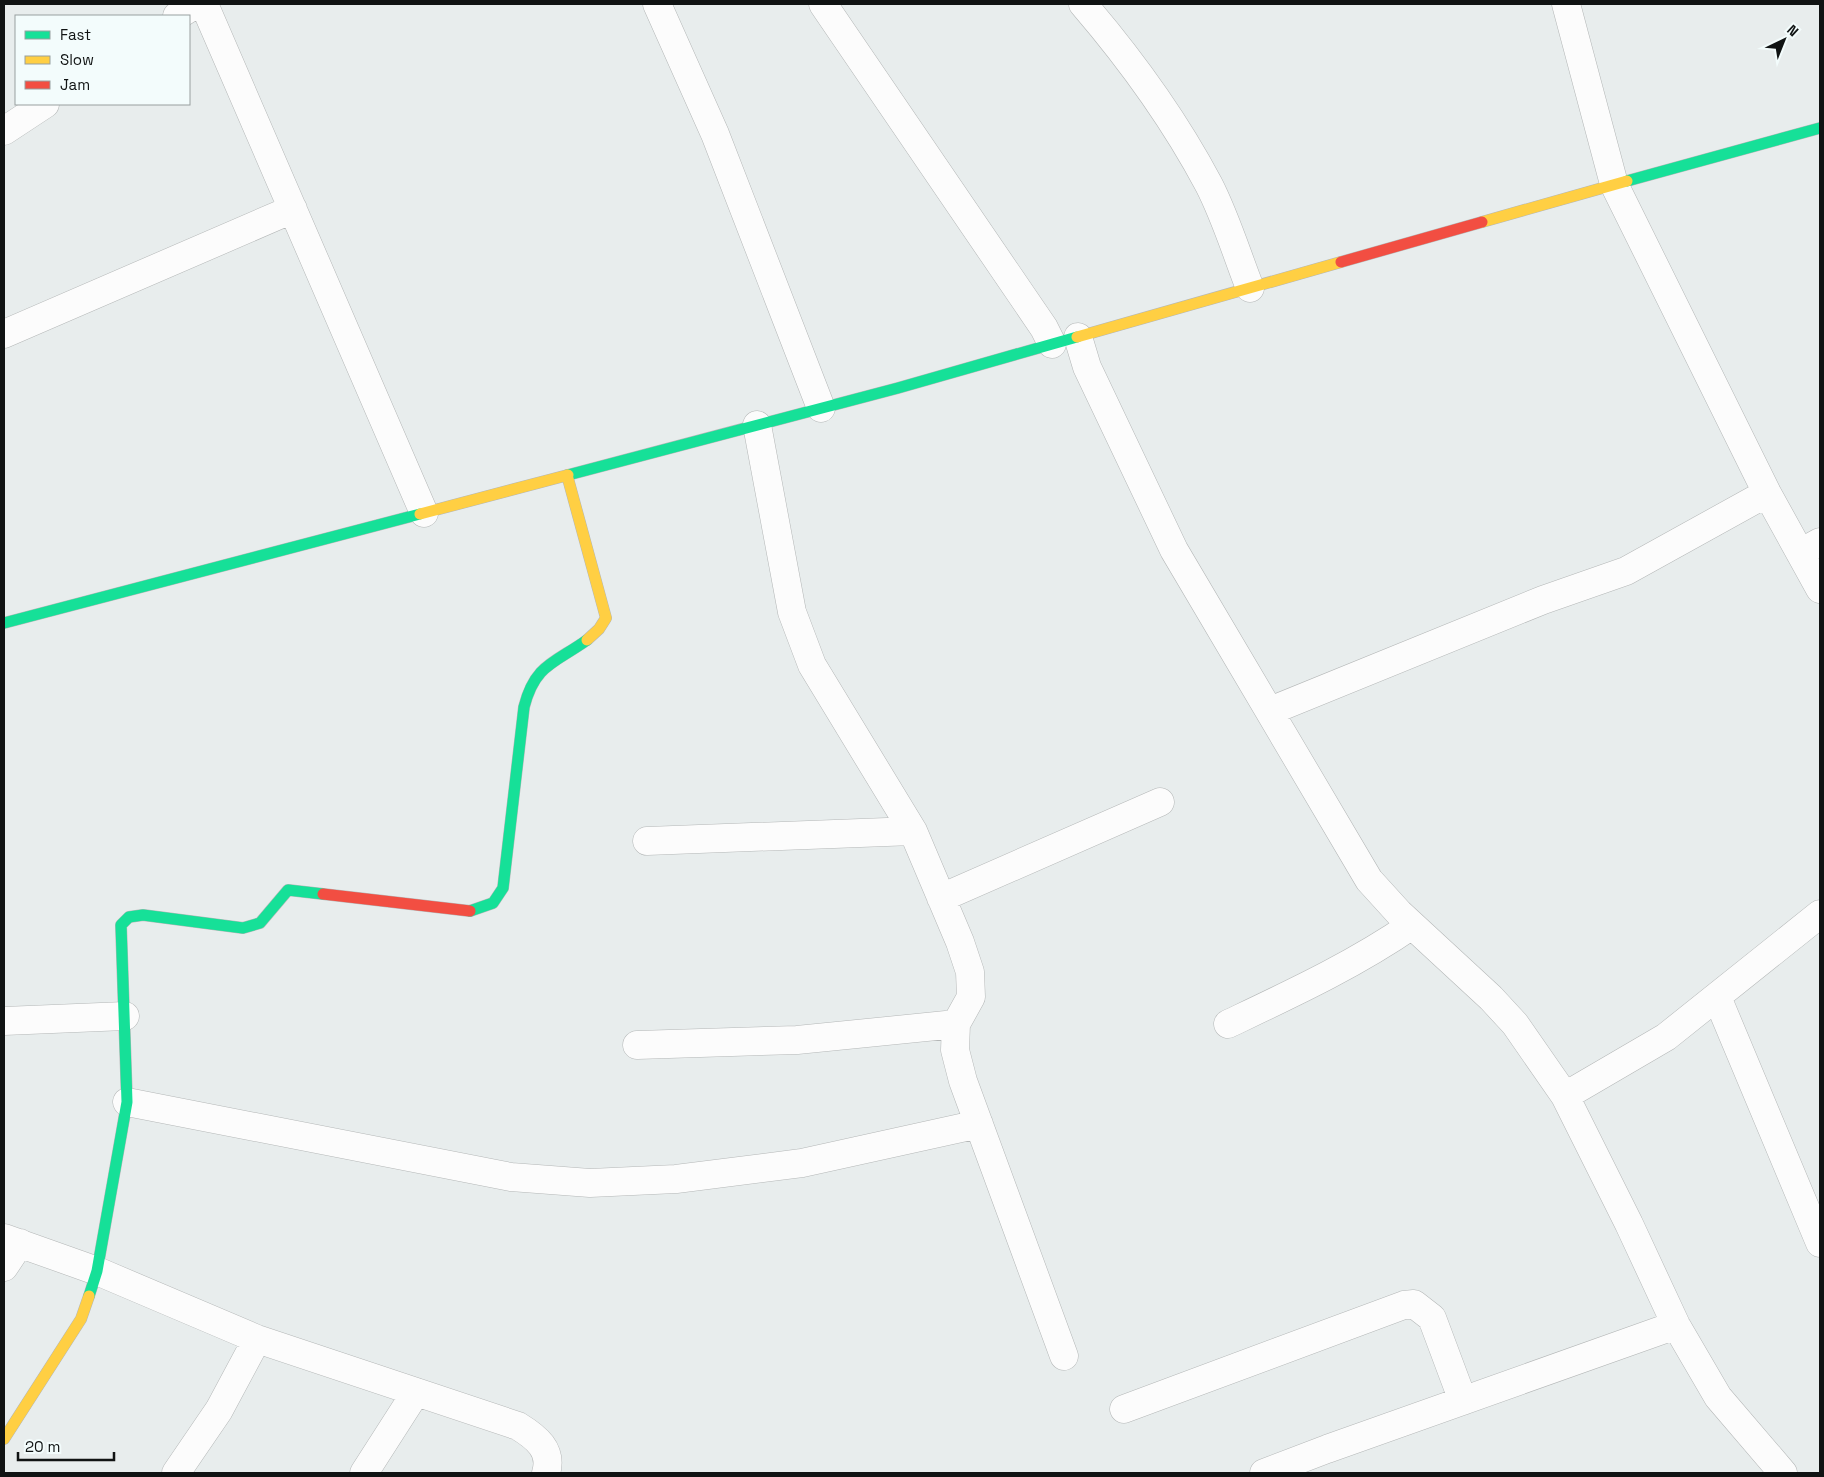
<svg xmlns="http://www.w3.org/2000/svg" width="1824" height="1477" font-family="'Space Grotesk',sans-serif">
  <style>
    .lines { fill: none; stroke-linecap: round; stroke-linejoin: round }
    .street-casing { stroke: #b4b7b7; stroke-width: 29 }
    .fast-casing { stroke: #b4b7b7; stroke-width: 12 }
    .slow-casing { stroke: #b4b7b7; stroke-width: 12 }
    .jam-casing { stroke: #b4b7b7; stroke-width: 12 }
    .street { stroke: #fcfcfc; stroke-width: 28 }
    .fast { stroke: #16e098; stroke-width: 11 }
    .slow { stroke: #ffcf43; stroke-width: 11 }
    .jam { stroke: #f24e42; stroke-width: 11 }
  </style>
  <rect width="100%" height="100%" fill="#e8eded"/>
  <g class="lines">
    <!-- street casing -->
    <g class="street-casing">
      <path id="street" d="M204,4l220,509
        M657,4l58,130 106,274
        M823,4l221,324 8,16
        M1083,4c48,56 91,115 126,181 17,33 28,70 41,103
        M1566,4l48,180 153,309 53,96
        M177,16l19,-12
        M4,131l41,-27
        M4,334l289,-125
        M1078,337l9,30 87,183 195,330 30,33 92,85 24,26 50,72 64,128 47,101 42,72 65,76
        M757,425l35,187 20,53 101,166 47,111 10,30 1,25 -15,27 -1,26 8,31 101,275
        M1800,553l20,-11
        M1270,711l273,-111 83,-29 141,-78
        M647,841l266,-10
        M941,898l219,-96
        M1717,997l103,246
        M4,1021l121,-5
        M1228,1024c63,-30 126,-59 184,-99
        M637,1045l160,-5 159,-16
        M1565,1096l101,-59 154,-123
        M127,1102l384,75 79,6 86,-4 126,-16 177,-39
        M4,1238l93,33 160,68 261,87c18,11 35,24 28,47
        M4,1267l16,-24
        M1124,1409l280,-104 10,-1 18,14 31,83
        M176,1473l43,-63 38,-71
        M364,1473l52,-81
        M1264,1473l63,-24 349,-124"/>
    </g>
    <!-- fast casing -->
    <g class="fast-casing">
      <path id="fast" d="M1627,181l193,-53
        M568,475l330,-87 179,-51
        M4,623l416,-109
        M470,911l23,-8 10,-15 21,-181c11,-43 31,-44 63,-67
        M89,1296l8,-25 30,-169 -6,-177 8,-8 14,-2 100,13 17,-5 28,-33 35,4"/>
    </g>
    <!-- slow casing -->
    <g class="slow-casing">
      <path id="slow" d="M1482,222l145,-41
        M1077,337l264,-75
        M567,475l39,143 -7,11 -12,11
        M420,514l148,-39
        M4,1439l77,-120 8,-23"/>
    </g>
    <!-- jam casing -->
    <g class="jam-casing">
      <path id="jam" d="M1341,262l141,-40
        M323,894l147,17"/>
    </g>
    <!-- street -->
    <use href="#street" class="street"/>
    <!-- fast -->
    <use href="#fast" class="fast"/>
    <!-- slow -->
    <use href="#slow" class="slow"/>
    <!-- jam -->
    <use href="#jam" class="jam"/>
  </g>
  <!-- border -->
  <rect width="1824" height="1477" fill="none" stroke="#101313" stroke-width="10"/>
  <!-- legend -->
  <rect x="15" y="15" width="175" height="90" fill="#f3fcfc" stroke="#989f9f"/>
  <rect x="25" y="31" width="25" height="8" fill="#16e098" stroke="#989f9f"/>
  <text x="60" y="40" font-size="15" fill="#101313">Fast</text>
  <rect x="25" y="56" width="25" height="8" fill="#ffcf43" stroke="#989f9f"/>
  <text x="60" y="65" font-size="15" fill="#101313">Slow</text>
  <rect x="25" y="81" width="25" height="8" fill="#f24e42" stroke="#989f9f"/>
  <text x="60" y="90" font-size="15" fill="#101313">Jam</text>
  <!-- north arrow -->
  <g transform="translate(1784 40) rotate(43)" stroke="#f3fcfc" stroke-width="4" paint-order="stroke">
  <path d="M0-4L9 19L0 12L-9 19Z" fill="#101313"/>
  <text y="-8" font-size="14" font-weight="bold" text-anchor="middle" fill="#101313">N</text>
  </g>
  <!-- scale -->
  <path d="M18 1452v8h96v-8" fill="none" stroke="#101313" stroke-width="2.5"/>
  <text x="25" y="1452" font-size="15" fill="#101313" stroke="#f3fcfc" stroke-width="4" paint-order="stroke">20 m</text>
</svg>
